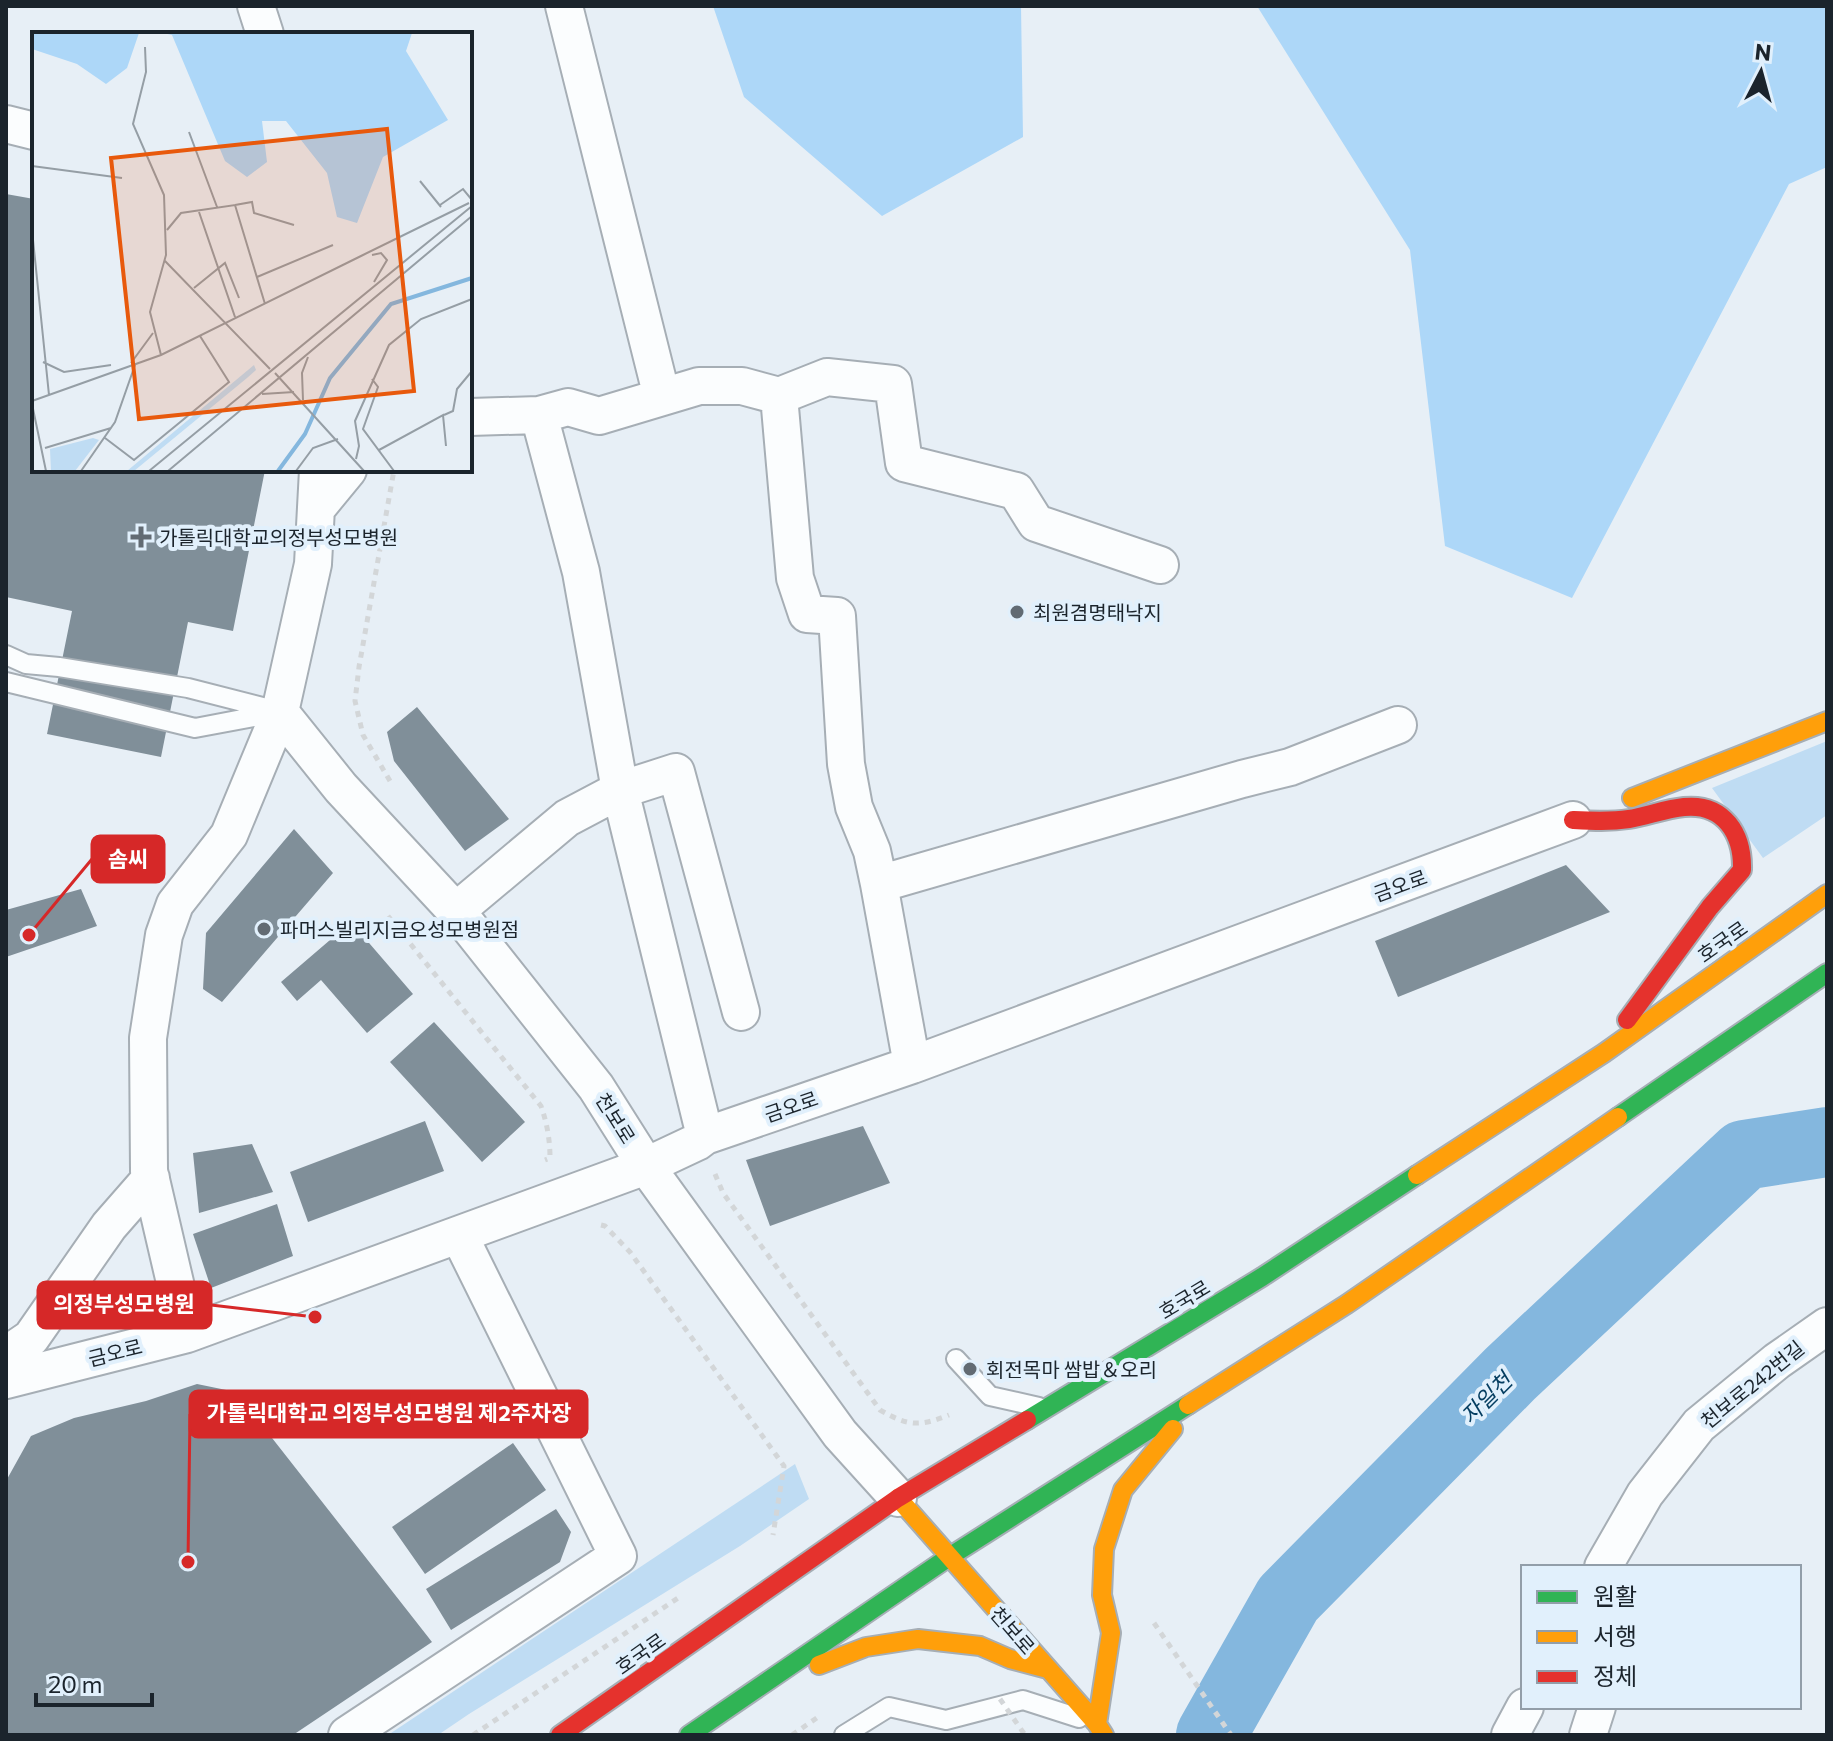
<svg xmlns="http://www.w3.org/2000/svg" width="1833" height="1741" font-family="Commissioner,'Noto Sans KR',sans-serif">
  <style>
    .green { fill: #bfdcf3 }
    .forest { fill: #add7f8 }
    .lines { fill: none; stroke-linecap: round; stroke-linejoin: round }
    .river { stroke: #84b7de; stroke-width: 70 }
    .building { fill: #808f99 }
    .lane-casing { stroke: #a6aeb5; stroke-width: 22 }
    .street-casing { stroke: #a6aeb5; stroke-width: 40 }
    .fast-casing { stroke: #a6aeb5; stroke-width: 22 }
    .slow-casing { stroke: #a6aeb5; stroke-width: 22 }
    .jam-casing { stroke: #a6aeb5; stroke-width: 22 }
    .path { stroke: #d3d6d8; stroke-width: 5; stroke-dasharray: 6 6; stroke-linecap: butt }
    .lane { stroke: #fbfdfe; stroke-width: 18 }
    .street { stroke: #fbfdfe; stroke-width: 36 }
    .fast { stroke: #30b455; stroke-width: 18 }
    .slow { stroke: #ff9f0a; stroke-width: 18 }
    .jam { stroke: #e5322d; stroke-width: 18 }
    .path-bridge { stroke: #d3d6d8; stroke-width: 5; stroke-dasharray: 6 6; stroke-linecap: butt }
    .poi-dot { fill: #626b73; stroke: #e1f0fc; stroke-width: 3 }
    .labels { text-anchor: middle; dominant-baseline: central; stroke-width: 8; stroke-linejoin: round; paint-order: stroke }
    .poi-label { font-size: 20px; fill: #1b242c; stroke: #e1f0fc; text-anchor: start }
    .street-label { font-size: 20px; fill: #1b242c; stroke: #e1f0fc }
    .water-label { font-size: 22px; font-style: italic; fill: #053e61; stroke: #e1f0fc }
    .inset-river { fill: none; stroke: #84b7de; stroke-width: 4 }
    .inset-road { fill: none; stroke: #959ea5; stroke-width: 2 }
    .view { fill: #e8590c; fill-opacity: 0.15; stroke: #e8590c; stroke-width: 4 }
    .inset-edge { fill: none; stroke: #1b242c; stroke-width: 4 }
    .leader { fill: none; stroke: #d62828; stroke-width: 3 }
    .callout-dot { fill: #d62828; stroke: #e1f0fc; stroke-width: 3 }
    .callout { fill: #d62828; stroke: #d62828; stroke-width: 3 }
    .callout-label { font-size: 22px; text-anchor: middle; font-weight: bold; fill: #fff }
  </style>
  <rect width="100%" height="100%" fill="#e7eff6"/>
  <!-- green -->
  <path class="green" d="M1827,741v74l-64,43 -51,-70z
    M795,1464l14,35 -69,47 -271,168 -31,21h-50z"/>
  <!-- forest -->
  <path class="forest" d="M713,6h308l2,131 -141,79 -138,-119z
    M1257,6h570v161l-38,17 -217,414 -127,-52 -35,-296z"/>
  <g class="lines">
    <!-- river -->
    <path class="river" d="M1211,1735l77,-136 222,-225 234,-219 83,-13"/>
  </g>
  <!-- building -->
  <path class="building" d="M6,194l28,5v271h231l-32,161 -45,-9 -27,135 -114,-23 25,-123 -66,-14z
    M417,707l92,112 -44,32 -71,-90 -7,-29z
    M294,829l39,44 -111,129 -19,-13 3,-56z
    M1566,865l44,47 -212,85 -23,-56z
    M81,889l16,37 -91,31v-47z
    M351,922l62,72 -46,39 -46,-53 -24,21 -16,-19z
    M434,1022l91,100 -43,40 -92,-100z
    M425,1121l19,50 -136,51 -18,-50z
    M863,1126l27,57 -120,43 -24,-66z
    M252,1144l21,48 -74,21 -6,-60z
    M277,1204l16,52 -82,32 -18,-54z
    M197,1384l39,8 196,250 -139,93h-287v-254l25,-45 43,-18 72,-17z
    M513,1443l33,47 -121,84 -33,-47z
    M556,1509l15,23 -11,30 -109,68 -25,-41z"/>
  <g class="lines">
    <!-- lane casing -->
    <g class="lane-casing">
      <path id="lane" d="M6,655l20,9 33,3 129,21 86,22
        M6,682l189,46 85,-16
        M956,1359l34,37 49,11
        M844,1735l45,-28 57,13 77,-20 56,18"/>
    </g>
    <!-- street casing -->
    <g class="street-casing">
      <path id="street" d="M256,6l9,28
        M564,6l98,391
        M6,124l28,7
        M779,396l48,-19 66,7 11,79 112,28 20,32 124,42
        M539,415l42,157 39,218 85,346
        M470,417l69,-2 29,-8 31,9 100,-30h43l37,10 16,182 12,36 30,2 9,148 8,43 18,44 7,33 33,181
        M316,509l32,-39
        M280,712l61,76 121,130 134,169 50,79 194,268 58,64
        M879,884l363,-105 48,-12 108,-42
        M456,911l111,-93 53,-28 56,-18 65,240
        M187,1334l-38,-163 -1,-133 16,-103 11,-31 54,-69 51,-123 33,-148 5,-94
        M6,1355l25,-17 78,-112 42,-48
        M6,1380l181,-46 459,-168 51,-24 8,-6 207,-71 661,-245
        M1603,1567l42,-73 54,-69 78,-64 50,-35
        M347,1735l271,-179 -159,-321
        M1510,1735l15,-28
        M1588,1735l9,-28"/>
    </g>
    <!-- fast casing -->
    <g class="fast-casing">
      <path id="fast" d="M1618,1117l209,-144
        M1027,1420l235,-143 155,-102
        M689,1735l260,-178 239,-152"/>
    </g>
    <!-- slow casing -->
    <g class="slow-casing">
      <path id="slow" d="M1632,798l195,-77
        M1417,1175l187,-122 223,-159
        M1188,1405l159,-101 271,-187
        M898,1498l199,226 7,11
        M819,1665l47,-18 52,-8 62,7 30,13 38,10
        M1097,1724l14,-91 -9,-38 2,-46 19,-59 50,-61"/>
    </g>
    <!-- jam casing -->
    <g class="jam-casing">
      <path id="jam" d="M1573,820c19,1 37,2 56,-1 18,-3 36,-10 55,-12 40,-4 59,27 58,63l-32,37 -83,113
        M560,1735l338,-237 129,-78"/>
    </g>
    <!-- path -->
    <path class="path" d="M390,781l-27,-46 -8,-34 4,-34 35,-197
      M388,916l153,190c6,17 9,34 9,52l-5,2
      M715,1174l8,19 157,217c28,16 39,17 69,5
      M601,1225l4,1 25,26 154,214 -11,69
      M1154,1623l77,112
      M473,1735l208,-139
      M792,1735l29,-20"/>
    <!-- lane -->
    <use href="#lane" class="lane"/>
    <!-- street -->
    <use href="#street" class="street"/>
    <!-- fast -->
    <use href="#fast" class="fast"/>
    <!-- slow -->
    <use href="#slow" class="slow"/>
    <!-- jam -->
    <use href="#jam" class="jam"/>
    <!-- path-bridge -->
    <path class="path-bridge" d="M1000,1699l25,36"/>
  </g>
  <!-- markers -->
  <g class="poi-dot">
    <path d="M137 525h8v8h8v8h-8v8h-8v-8h-8v-8h8z"/>
    <circle cx="1017" cy="612" r="8"/>
    <circle cx="264" cy="929" r="8"/>
    <circle cx="970" cy="1369" r="8"/>
  </g>
  <g class="labels">
    <!-- poi labels -->
    <g class="poi-label">
      <text x="159" y="537">가톨릭대학교의정부성모병원</text>
      <text x="1033" y="612">최원겸명태낙지</text>
      <text x="280" y="929">파머스빌리지금오성모병원점</text>
      <text x="986" y="1369">회전목마 쌈밥＆오리</text>
    </g>
    <!-- street labels -->
    <g class="street-label">
      <text transform="translate(1400 885) rotate(-20)">금오로</text>
      <text transform="translate(1722 941) rotate(-35)">호국로</text>
      <text transform="translate(791 1106) rotate(-19)">금오로</text>
      <text transform="translate(616 1118) rotate(58)">천보로</text>
      <text transform="translate(1184 1299) rotate(-31)">호국로</text>
      <text transform="translate(115 1352) rotate(-14)">금오로</text>
      <text transform="translate(1752 1384) rotate(-39)">천보로242번길</text>
      <text transform="translate(1013 1630) rotate(49)">천보로</text>
      <text transform="translate(640 1653) rotate(-35)">호국로</text>
    </g>
    <!-- water labels -->
    <g class="water-label">
      <text transform="translate(1486 1398) rotate(-45)">자일천</text>
    </g>
  </g>
  <!-- overview -->
  <g transform="translate(32 32)">
    <rect width="440" height="440" fill="#e7eff6"/>
    <path d="M222,333l2,5 -9,8 -113,93h-7zM61,406l6,2 -24,31h-24l-1,-22z" fill="#bfdcf3"/>
    <path d="M0,1h107l-12,35 -21,16 -29,-20 -45,-15zM131,1h249l-6,18 42,69 -65,37 -26,66 -20,-6 -10,-44 -41,-52h-24l5,41 -20,15 -22,-16 -53,-126z" fill="#add7f8"/>
    <path class="inset-river" d="M246,439l27,-37 25,-56 61,-74 81,-26"/>
    <path class="inset-road" d="M113,15l1,25 -13,52 31,71 2,60 -16,57 11,43M157,100l28,75M0,134l90,12M388,149l21,26M203,173l17,-3 2,11 40,12M408,173l23,-16 9,11M167,180l36,105M0,198l17,165M135,198l14,-17 54,-8 30,99M340,223l9,-2 6,7 -13,22M329,224l108,-53M133,229l105,108M225,245l76,-32M162,256l31,-25 14,35M11,330l21,10 47,-7M99,331l22,-30M243,341l89,98M340,347l6,8 -15,42 31,42M230,362l32,-2M271,368l-1,-27 6,-16M0,369l129,-46 200,-99M0,372l14,67M412,383l9,-4 4,-22 15,-18M73,406l29,22 95,-78 -29,-46M13,416l66,-20M347,418l64,-35 3,31M324,427l3,-13 -4,-25 34,-76 32,-26 51,-20M49,439l34,-49 20,-57M117,439l323,-265M136,439l304,-255M264,439l17,-23 25,-9"/>
    <path class="view" d="M355,97l27,262 -275,28 -28,-261z"/>
    <rect width="440" height="440" class="inset-edge"/>
  </g>
  <!-- callouts -->
  <path class="leader" d="M29 935L92 859M315 1317L211 1305M188 1562L190 1414"/>
  <g class="callout-dot">
    <circle cx="29" cy="935" r="8"/>
    <circle cx="315" cy="1317" r="8"/>
    <circle cx="188" cy="1562" r="8"/>
  </g>
  <g class="callout">
    <rect x="92" y="836" width="72" height="46" rx="8"/>
    <rect x="38" y="1282" width="173" height="46" rx="8"/>
    <rect x="190" y="1391" width="397" height="46" rx="8"/>
  </g>
  <g class="callout-label">
    <text x="128" y="867">솜씨</text>
    <text x="124" y="1312">의정부성모병원</text>
    <text x="389" y="1421">가톨릭대학교 의정부성모병원 제2주차장</text>
  </g>
  <!-- border -->
  <rect width="1833" height="1741" fill="none" stroke="#1b242c" stroke-width="16"/>
  <!-- legend -->
  <rect x="1521" y="1565" width="280" height="144" fill="#e1f0fc" stroke="#929ea9" stroke-width="2"/>
  <rect x="1537" y="1591" width="40" height="12" fill="#30b455" stroke="#929ea9" stroke-width="2"/>
  <text x="1593" y="1605" font-size="24" fill="#1b242c">원활</text>
  <rect x="1537" y="1631" width="40" height="12" fill="#ff9f0a" stroke="#929ea9" stroke-width="2"/>
  <text x="1593" y="1645" font-size="24" fill="#1b242c">서행</text>
  <rect x="1537" y="1671" width="40" height="12" fill="#e5322d" stroke="#929ea9" stroke-width="2"/>
  <text x="1593" y="1685" font-size="24" fill="#1b242c">정체</text>
  <!-- north arrow -->
  <g transform="translate(1761 72) rotate(6)" stroke="#e1f0fc" stroke-width="6" paint-order="stroke">
  <path d="M0-6L14 30L0 20L-14 30Z" fill="#1b242c"/>
  <text y="-12" font-size="22" font-weight="bold" text-anchor="middle" fill="#1b242c">N</text>
  </g>
  <!-- scale -->
  <path d="M36 1693v12h116v-12" fill="none" stroke="#1b242c" stroke-width="4"/>
  <text x="48" y="1693" font-size="24" fill="#1b242c" stroke="#e1f0fc" stroke-width="6" paint-order="stroke">20 m</text>
</svg>
